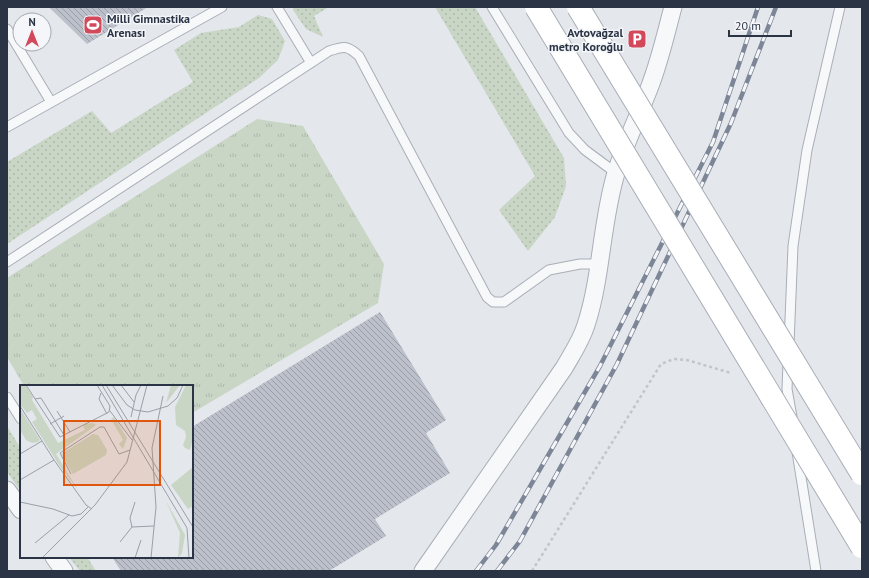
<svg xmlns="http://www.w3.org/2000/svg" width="869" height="578" font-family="'PT Sans',sans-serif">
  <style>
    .grass { fill: url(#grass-dots) }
    .park { fill: url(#park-tufts) }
    .building { fill: url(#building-back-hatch) }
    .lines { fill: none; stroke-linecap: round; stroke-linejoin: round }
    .service-casing { stroke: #a9aeb7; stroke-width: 11 }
    .minor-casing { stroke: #a9aeb7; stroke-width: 19 }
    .path { stroke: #c2c5cb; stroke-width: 2.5; stroke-dasharray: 3 3; stroke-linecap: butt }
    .service { stroke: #f7f8fa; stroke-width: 9 }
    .minor { stroke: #f7f8fa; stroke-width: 17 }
    .rail-casing { stroke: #7d8696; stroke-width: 4.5 }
    .rail { stroke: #f4f6f9; stroke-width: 3; stroke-dasharray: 9; stroke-linecap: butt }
    .secondary-bridge-casing { stroke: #a9aeb7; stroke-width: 24; stroke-linecap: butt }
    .secondary-bridge { stroke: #fff; stroke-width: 22 }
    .labels { text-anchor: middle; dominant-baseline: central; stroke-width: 3; stroke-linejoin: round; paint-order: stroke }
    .poi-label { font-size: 12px; font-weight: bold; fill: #2b3445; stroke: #f4f6f9; text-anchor: start }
    .inset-road { fill: none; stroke: #9a9fa9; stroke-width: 1 }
    .view { fill: #df570f; fill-opacity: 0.15; stroke: #df570f; stroke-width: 2 }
    .inset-edge { fill: none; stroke: #2b3445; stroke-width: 2 }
  </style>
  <defs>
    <pattern id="grass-dots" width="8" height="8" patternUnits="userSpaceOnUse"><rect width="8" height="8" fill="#c9d6c5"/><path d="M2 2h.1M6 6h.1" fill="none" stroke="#adb8ab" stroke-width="1.8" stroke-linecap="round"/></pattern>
    <pattern id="park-tufts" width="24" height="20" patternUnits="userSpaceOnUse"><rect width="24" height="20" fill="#c9d6c5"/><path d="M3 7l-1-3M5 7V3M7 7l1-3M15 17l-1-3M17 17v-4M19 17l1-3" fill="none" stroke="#adb8ab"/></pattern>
    <pattern id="building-back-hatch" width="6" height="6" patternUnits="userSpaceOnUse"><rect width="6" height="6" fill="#bbc0ca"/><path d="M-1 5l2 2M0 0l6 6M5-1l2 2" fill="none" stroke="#989da6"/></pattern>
  </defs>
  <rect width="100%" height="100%" fill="#e4e7ec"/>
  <!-- grass -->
  <path class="grass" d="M293,7h36l-15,9 9,21 -17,-8 -13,-19z
    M435,7h40l89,151 2,28 -11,31 -27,34 -29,-41 36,-34z
    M258,15l14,4 13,22 -7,19 -19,18 -252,166v-82l85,-51 19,22 82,-51 -19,-32 27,-17 38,-6z
    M7,426l14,23v43l-14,-20z
    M69,557h18l9,14h-16z"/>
  <!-- park -->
  <path class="park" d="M257,119l46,7 81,138 -6,39 -186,110v-27h-168l-17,-29v-79z"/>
  <!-- building -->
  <path class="building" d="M49,7h99l-61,37z
    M380,312l66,108 -20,13 24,40 -75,46 11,17 -57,35h-208l-9,-14h80v-130z"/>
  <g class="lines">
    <!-- service casing -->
    <g class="service-casing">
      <path id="service" d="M277,7l34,56
        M492,7l77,126 16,17 31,23
        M7,29l44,73
        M7,127l215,-120
        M7,262l322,-211c15,-5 18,-6 30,5l128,241 6,5h11l45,-32 31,-6h19
        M789,344l4,-98 14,-96 33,-143
        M788,363l-1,26 5,28
        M7,397l14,22
        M797,452l19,119"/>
    </g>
    <!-- minor casing -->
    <g class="minor-casing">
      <path id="minor" d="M7,490l14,20
        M54,557l10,14
        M423,571l141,-203c8,-14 17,-27 22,-43 16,-49 15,-102 30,-152 9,-30 23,-58 34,-87 10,-26 16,-53 23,-79"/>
    </g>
    <!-- path -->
    <path class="path" d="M532,571l129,-207 13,-5 13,1 44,13"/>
    <!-- service -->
    <use href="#service" class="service"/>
    <!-- minor -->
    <use href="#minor" class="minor"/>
    <!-- rail casing -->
    <g class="rail-casing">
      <path id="rail" d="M476,571l20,-26 104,-179 113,-224 45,-135
        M497,571l23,-30 97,-177 114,-241 45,-116"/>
    </g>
    <!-- rail -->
    <use href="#rail" class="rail"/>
    <!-- secondary-bridge casing -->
    <g class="secondary-bridge-casing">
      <path id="secondary-bridge" d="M536,7l326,540
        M578,7l284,467"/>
    </g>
    <!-- secondary-bridge -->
    <use href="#secondary-bridge" class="secondary-bridge"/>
  </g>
  <!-- icons -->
  <defs>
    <g id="stadium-square" transform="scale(1)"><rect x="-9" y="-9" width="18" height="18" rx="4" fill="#d1495b" stroke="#f4f6f9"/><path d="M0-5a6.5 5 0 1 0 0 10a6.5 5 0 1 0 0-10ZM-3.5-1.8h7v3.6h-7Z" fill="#fff"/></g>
    <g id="parking-square" transform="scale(1)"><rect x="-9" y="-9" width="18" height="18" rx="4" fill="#d1495b" stroke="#f4f6f9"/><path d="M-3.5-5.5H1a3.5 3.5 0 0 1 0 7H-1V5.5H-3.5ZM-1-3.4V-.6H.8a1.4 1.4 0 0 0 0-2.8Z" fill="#fff"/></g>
  </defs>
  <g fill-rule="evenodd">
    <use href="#stadium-square" x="93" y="25"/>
    <use href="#parking-square" x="637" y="39"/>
  </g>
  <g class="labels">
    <!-- poi labels -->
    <g class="poi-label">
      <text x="107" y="18">Milli Gimnastika<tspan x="107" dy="14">Arenası</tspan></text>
      <text x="623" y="32" text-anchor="end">Avtovağzal<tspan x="623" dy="14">metro Koroğlu</tspan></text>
    </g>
  </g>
  <!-- overview -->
  <g transform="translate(20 385)">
    <rect width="173" height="173" fill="#e4e7ec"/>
    <path d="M0,0h5l8,12 -1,3 26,43 27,-13 -2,-4 3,-2 7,-1 3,2 -40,29 22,36 -19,-25 -27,-43 5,-3 -5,-9 -5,3 -7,-9zM151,0h9l-14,18zM1,25l19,30 -2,2 -6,1 -6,-3 -6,-10zM94,32l13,21 -4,11 -4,-5 4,-4 -12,-21z" fill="#c9d6c5"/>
    <path d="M166,0h7v54l-3,11 -5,-2 -2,-3 3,-8 -1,-6 -9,-6 -1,-18zM173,82v39l-5,3 -17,-24zM146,116l19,34 -3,18 -4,5 2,-25z" fill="#c9d6c5"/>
    <path d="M73,49l5,1 9,15 -1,5 -33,19 -12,-20z" fill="#c9d6c5"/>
    <path class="inset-road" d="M6,0l34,52 49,-25 1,-6 -13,-21M82,0l85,143 2,30M86,0l87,142M92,0l15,20 8,5 13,2 20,-6 9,-8 6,-13M101,0l13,17M81,8l-2,6 8,15M15,14l6,-1 23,37M0,21l34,54 32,45 6,4M37,26l13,21M90,26l22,29M111,32l5,-22 5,-10M30,39l14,-8M0,69l22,-13M51,89l-11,-21 40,-26h4l15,27 11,-4M0,95l34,-20M0,117l33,7 19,7 9,-2 7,-7M112,142l-2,-9 5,-16M100,157l12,-15 22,-1M15,158l34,-28M22,173l53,-53 32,-43 20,-77M115,173l6,-18M131,173l5,-51 -4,-59 11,-52"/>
    <path class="view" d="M44,36h96v64h-96z"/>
    <rect width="173" height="173" class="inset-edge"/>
  </g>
  <!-- border -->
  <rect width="869" height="578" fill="none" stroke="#2b3445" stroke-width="16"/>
  <!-- north arrow -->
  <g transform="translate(32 32)"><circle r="19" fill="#f4f6f9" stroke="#a4a8b1"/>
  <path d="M0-3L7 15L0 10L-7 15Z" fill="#d1495b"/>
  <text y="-6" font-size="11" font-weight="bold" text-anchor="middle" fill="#2b3445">N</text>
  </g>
  <!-- scale -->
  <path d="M729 30v6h62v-6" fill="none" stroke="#2b3445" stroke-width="2"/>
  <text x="735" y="30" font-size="12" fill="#2b3445" stroke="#f4f6f9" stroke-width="3" paint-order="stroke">20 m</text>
</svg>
